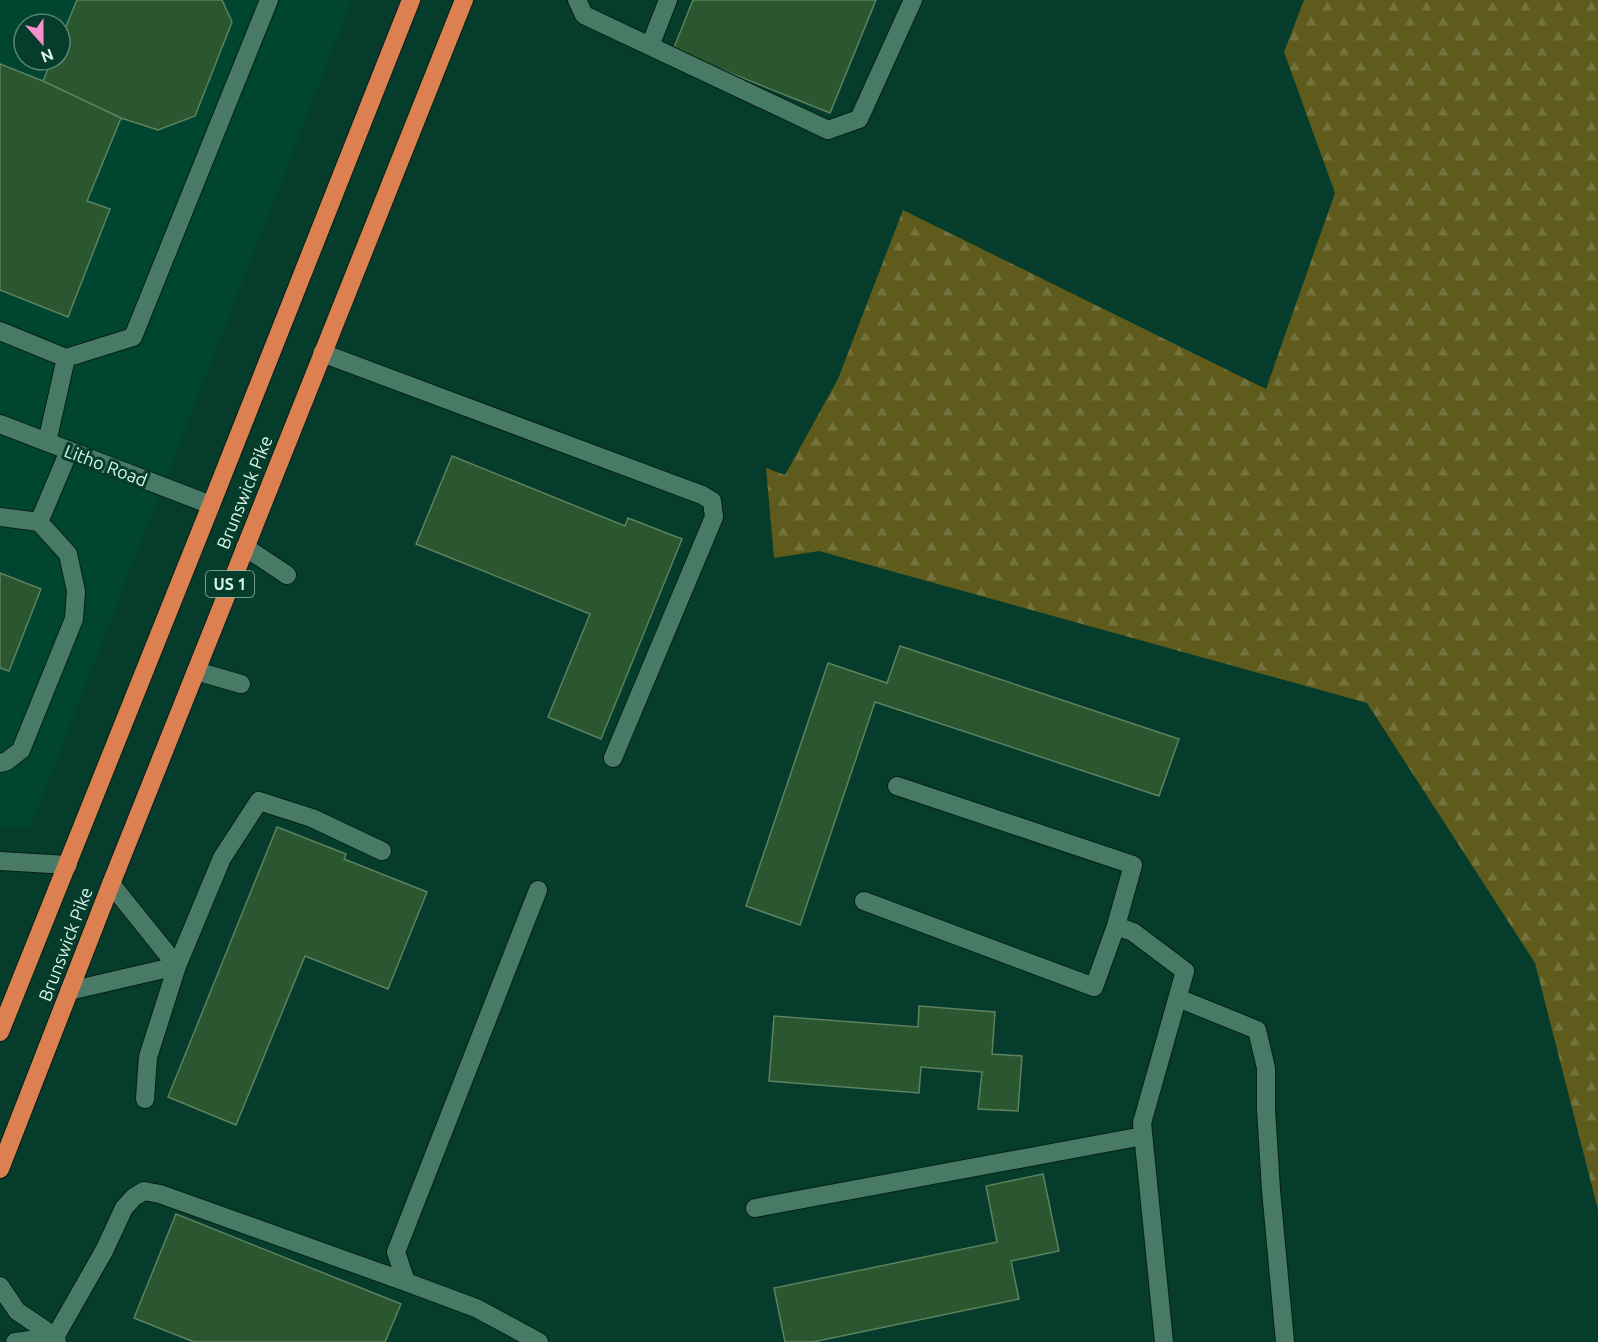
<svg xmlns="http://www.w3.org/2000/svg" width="1598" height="1342" font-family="Ubuntu,sans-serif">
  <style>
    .built { fill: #004530; fill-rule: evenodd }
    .forest { fill: url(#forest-firs) }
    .building { fill: #2a572f; stroke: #5e8160; stroke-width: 1.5 }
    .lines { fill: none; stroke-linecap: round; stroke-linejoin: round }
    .minor-casing { stroke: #062016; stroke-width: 20 }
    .highway-casing { stroke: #062016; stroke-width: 20 }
    .minor { stroke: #497a66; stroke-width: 18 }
    .highway { stroke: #dc8052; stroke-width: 18 }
    .labels { text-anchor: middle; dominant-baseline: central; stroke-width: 6; stroke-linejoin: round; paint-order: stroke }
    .shield { fill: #053c2b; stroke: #9abdaf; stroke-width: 1.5 }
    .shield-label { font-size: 16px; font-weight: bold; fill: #daf4e8 }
    .street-label { font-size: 18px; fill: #daf4e8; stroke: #053c2b }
  </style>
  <defs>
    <pattern id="forest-firs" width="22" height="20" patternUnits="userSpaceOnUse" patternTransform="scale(1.5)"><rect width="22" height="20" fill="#5e5b1c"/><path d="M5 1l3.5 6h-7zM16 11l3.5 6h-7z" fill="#74733d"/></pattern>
  </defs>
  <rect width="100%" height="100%" fill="#053c2b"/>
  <!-- built -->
  <path class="built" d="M0,0h352l-321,826 -31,3zM24,24h36v36h-36z"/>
  <!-- forest -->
  <path class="forest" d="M1304,0h294v1210l-63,-247 -168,-260 -548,-152 -45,7 -8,-90 19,7 53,-96 65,-169 363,179 69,-196 -51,-141z"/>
  <!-- building -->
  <path class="building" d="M77,0h145l10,22 -37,94 -37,14 -37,-12 -78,-37 9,-21h8v-19z
    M693,0h183l-46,113 -157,-63z
    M0,64l43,17 78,37 -34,83 23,8 -42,108 -68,-27z
    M452,456l173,70 3,-8 54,21 -81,200 -53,-22 42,-103 -174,-70z
    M0,573l41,16 -32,82 -9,-3z
    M900,646l279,93 -20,57 -284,-94 -75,223 -54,-19 82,-243 59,20z
    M277,827l69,27 -2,5 83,33 -39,97 -83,-33 -69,169 -68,-28z
    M919,1006l76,6 -3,42 30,2 -4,55 -40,-2 4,-37 -61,-5 -2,26 -150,-12 5,-65 144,11z
    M1043,1174l16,77 -48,10 8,38 -206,43h-28l-11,-54 223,-46 -11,-56z
    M176,1214l225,90 -16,38h-191l-60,-24z"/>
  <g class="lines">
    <!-- minor casing -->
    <g class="minor-casing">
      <path id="minor" d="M577,0l7,15 244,115 31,-11 54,-119
        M650,46l18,-46
        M0,331l66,27
        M322,353l380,142 10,6 2,16 -101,241
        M0,424l211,81
        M47,442l19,-84 67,-21 136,-337
        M0,517l39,5 29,32 8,37 -2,28 -53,131 -14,11 -7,2
        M39,522l30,-71
        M245,547l42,28
        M196,671l45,13
        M897,786l236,79 -17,61
        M0,861l68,4
        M111,884l66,82
        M538,890l-142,362 10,30 70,26 63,34
        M864,901l230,86 22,-61 17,6 52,39 -43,152 22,219
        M69,991l108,-25
        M1178,998l79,32 9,38v41l5,81 14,152
        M145,1099l3,-42 29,-91 45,-108 37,-57 53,17 70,33
        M755,1208l388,-72
        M0,1286l17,25 38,26 2,5
        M55,1337l49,-86 20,-43 10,-11 10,-6 16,3 246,88
        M15,1342l40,-5"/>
    </g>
    <!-- highway casing -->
    <g class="highway-casing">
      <path id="highway" d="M0,1032l211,-527 200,-505
        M0,1169l111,-285 353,-884"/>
    </g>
    <!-- minor -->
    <use href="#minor" class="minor"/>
    <!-- highway -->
    <use href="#highway" class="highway"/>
  </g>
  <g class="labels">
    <!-- shield labels -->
    <rect class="shield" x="206" y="571" width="48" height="26" rx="4.5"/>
    <g class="shield-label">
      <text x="230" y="584">US 1</text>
    </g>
    <!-- street labels -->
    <g class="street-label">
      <text transform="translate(106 465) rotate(21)">Litho Road</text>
      <text transform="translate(244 492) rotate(-68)">Brunswick Pike</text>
      <text transform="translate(65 944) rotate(-69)">Brunswick Pike</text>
    </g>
  </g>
  <!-- north arrow -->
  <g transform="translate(42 42) rotate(159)"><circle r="28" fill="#053c2b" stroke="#5a8677" stroke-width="1.5"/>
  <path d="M0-4.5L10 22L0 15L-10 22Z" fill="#f98fca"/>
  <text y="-9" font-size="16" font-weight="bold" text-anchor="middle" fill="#daf4e8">N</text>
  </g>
</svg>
